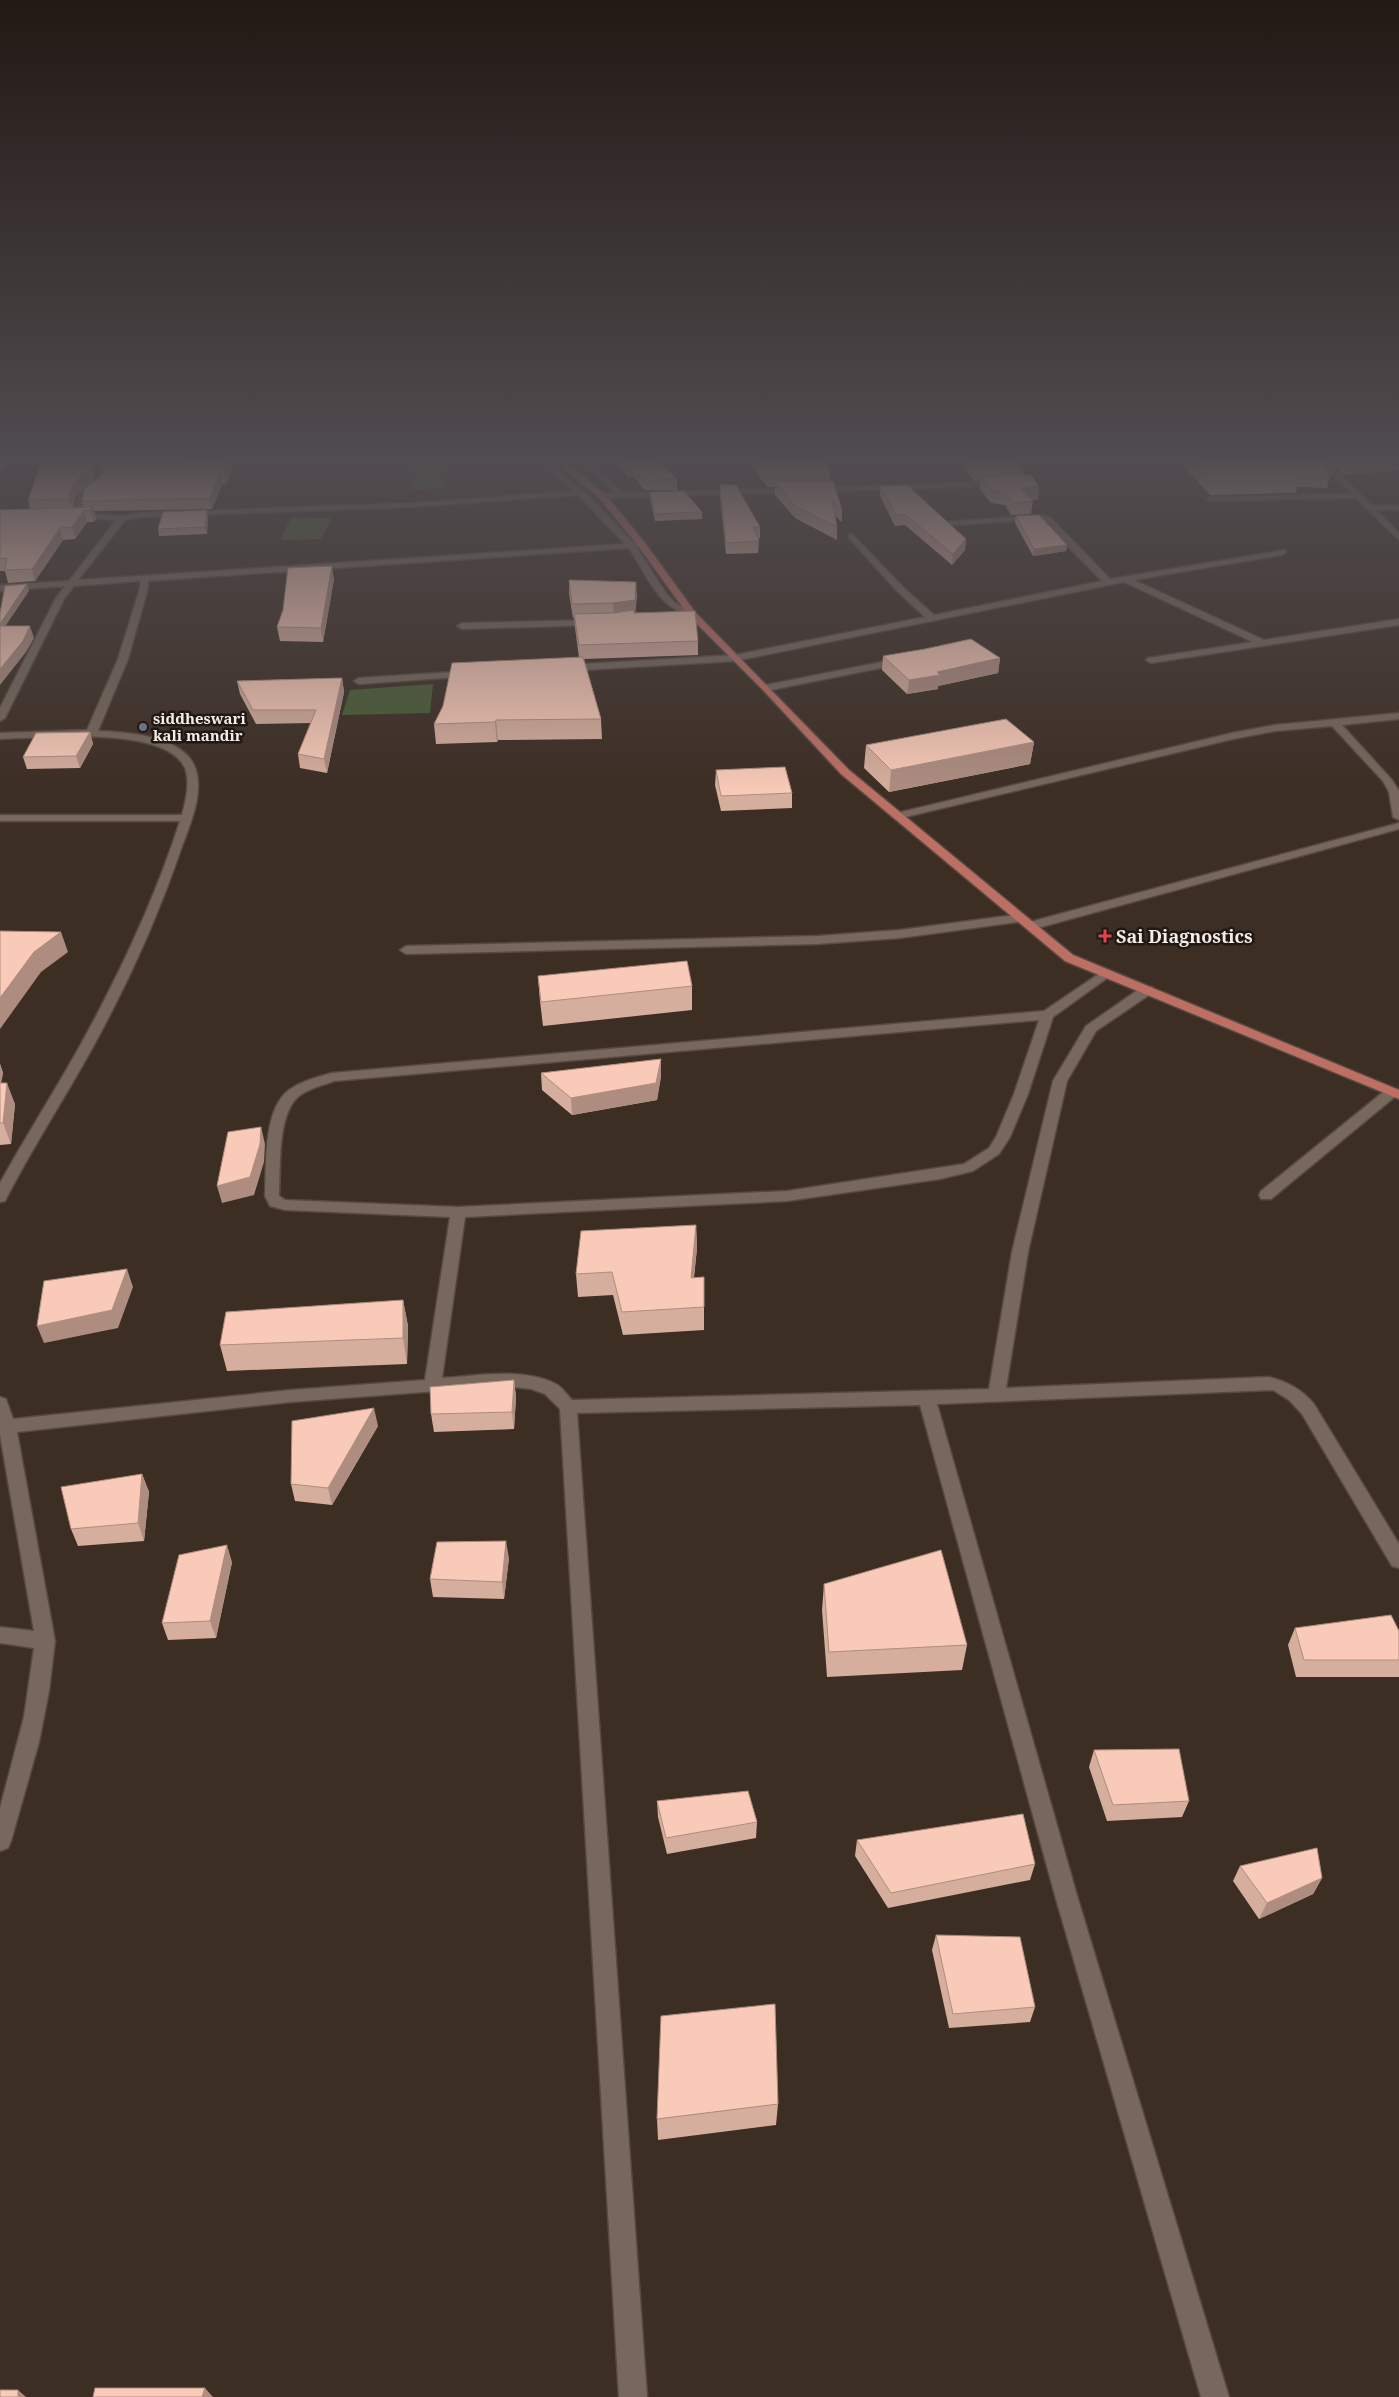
<svg xmlns="http://www.w3.org/2000/svg" width="1399" height="2397" font-family="'Noto Serif',serif">
  <style>
    .green { fill: #4b5d36 }
    .lines { fill: none; stroke-linecap: round; stroke-linejoin: round }
    .minor-casing { stroke: #564941; stroke-width: 3 }
    .major-casing { stroke: #564941; stroke-width: 3 }
    .minor { fill: #77675c; fill-rule: evenodd }
    .major { fill: #bd6f64; fill-rule: evenodd }
    .wall { fill: #d6ae9d }
    .shaded-wall { fill: #ae8d80 }
    .building { fill: #f9cab7; stroke: #ae8d80 }
    .worship-dot { fill: #6b7280; stroke: #1f1814; stroke-width: 2 }
    .health-dot { fill: #e0444e; stroke: #1f1814; stroke-width: 2 }
    .labels { text-anchor: middle; dominant-baseline: central; stroke-width: 5; stroke-linejoin: round; paint-order: stroke }
    .far-poi-label { font-size: 15px; font-weight: bold; fill: #f6ece6; stroke: #1f1814; text-anchor: start }
    .poi-label { font-size: 18px; font-weight: bold; fill: #f6ece6; stroke: #1f1814; text-anchor: start }
  </style>
  <rect width="100%" height="100%" fill="#3d2e24"/>
  <!-- green -->
  <path class="green" d="M408,458h40l2,14 -7,9 1,7 -32,2z
    M291,518h40l-9,21 -42,1z
    M433,684l-3,29 -88,2 8,-25z"/>
  <g class="lines">
    <!-- minor casing -->
    <g class="minor-casing">
      <path id="minor" d="M101,458h8l-5,25 -19,16 -4,15 41,2 19,-3 272,-10 161,-12 -41,-33h8l48,38 45,47h11v4l-8,1 29,45 8,9 22,12 -7,2c-33,-11 -42,-41 -60,-68l-481,33v7l-20,71 -30,72c27,1 82,4 96,34 12,27 -5,61 -14,87 -23,67 -52,131 -86,193 -28,51 -60,100 -87,152l-2,4 -5,1v-19c26,-47 55,-92 81,-139 39,-71 74,-145 99,-223h-180v-6h182c4,-16 10,-38 0,-52 -26,-37 -141,-25 -182,-24v-6l87,-3 31,-71 22,-71v-7l-66,5 -10,13 -59,119 -5,3v-13l56,-110 9,-12 -65,5v-6l69,-4 47,-61 -40,-2 -4,-2 6,-20 18,-14zM578,495l47,49 -547,36 47,-60 16,-3 272,-10z
        M579,458h8l36,35 377,-11 4,2 -4,2 -398,12 -4,-2 1,-2 16,-1z
        M1317,458h8l46,47 28,1v4h-23l23,23v7l-43,-42 -146,3 -4,-2 4,-2 142,-3z
        M1042,515l9,3 59,61 175,-29 1,2 -4,3 -148,25 130,60 135,-21v6l-248,38 -5,-3 2,-2 105,-16 -129,-60 -389,79 -168,10 -5,-3 5,-3 168,-10 190,-38 -28,-26 -48,-53v-4h3l51,53 31,28 168,-34 -61,-62 -99,7 -4,-2 4,-2z
        M594,620l5,3 -2,2 -135,4 -5,-3 5,-3z
        M902,658l3,1v4l-139,28 -5,-3 5,-3z
        M469,671l3,1v4l-113,8 -5,-3 5,-3z
        M1399,713v6l-57,6 50,55 7,11v29l-6,-3 -4,-25 -6,-11 -51,-55 -57,5 -42,8 -336,80 -6,-3 6,-3 335,-80 43,-8z
        M1399,823v6l-365,100 -4,1 -6,-4 2,-3z
        M1021,914l6,4 -2,3 -125,17 -83,6 -411,10 -6,-4 6,-4 411,-10 83,-6z
        M1106,969l6,4 -2,3 -57,41 -25,77 -18,43 -11,17 -26,17 -33,8 -153,22 -322,16 -23,161c36,-2 80,-11 114,6 6,3 11,11 16,16l417,-11 23,-137 41,-171 33,-55 56,-39h10l1,3 -1,3 -56,38 -29,50 -39,171 -22,136 263,-11c19,5 32,12 45,27l85,140v24l-7,-2 -90,-152 -13,-14 -16,-10 -336,14 141,495 151,498h-28l-145,-498 -136,-494 -343,8 70,984h-28l-59,-988 -15,-15 -14,-5 -27,-3 -213,16 -274,30 38,209 -6,50 -10,51 -28,99 -3,7 -8,3v-43l24,-91 10,-69 -34,-5v-16l34,4 -34,-196v-38l6,2 7,20 278,-29 134,-10 25,-163 -165,-7 -15,-4 -5,-10c2,-31 -3,-90 27,-108 11,-7 28,-12 40,-15l712,-62zM1039,1020l-25,74 -18,43 -7,11 -25,16 -177,27 -329,16 -173,-7 -6,-4c2,-27 -3,-86 23,-102 9,-6 22,-9 32,-13z
        M1392,1088l7,4 -2,3 -126,104h-10l-2,-4 2,-4 126,-102z"/>
    </g>
    <!-- major casing -->
    <g class="major-casing">
      <path id="major" d="M553,458h8l44,36 40,49 50,69 154,158 224,185 326,135v9l-334,-138 -224,-187 -78,-84 -74,-74 -50,-69 -40,-49z"/>
    </g>
    <!-- minor -->
    <use href="#minor" class="minor"/>
    <!-- major -->
    <use href="#major" class="major"/>
  </g>
  <!-- wall -->
  <path class="wall" d="M162,458h76l-12,26h-4l-10,25 -118,2 2,8 -3,3h-6l-12,17 -12,1 -28,41 -27,2 -3,-12h-5v-61l30,-1 -2,-9 67,-25 -1,6 -18,15 -3,12h10l-1,-7 88,-37z
    M606,458h49l22,21v11h-33l-10,-13h-6l-11,-15h-9z
    M743,458h82l5,16v7l12,29v12l-7,-6 2,11v13l-42,-22 -20,-23v-8h-7z
    M956,458h57l11,15v2l15,11 -1,13 -7,1 2,1 -2,13 -20,1 -6,-10 -14,-2 -11,-14v-8h-6z
    M1176,458h223v12l-55,5 -9,-10 -3,11h-2l-3,12 -30,-1 -1,6 -86,2z
    M720,485l40,42v11l-2,1 1,2 -1,12 -32,1 -6,-58z
    M880,486l86,53 -1,11 -13,15 -47,-40 -10,1 -15,-30z
    M650,492l52,20v7l-47,2 -5,-23z
    M208,516l-1,18 -48,2 -1,-7z
    M1016,516l51,29 -1,6 -33,5 -18,-33z
    M334,579l-11,63 -43,-1 -3,-14z
    M569,580l68,15 -2,18 63,28v14l-114,4 17,60 1,20 -104,1 -1,2 -61,2 -2,-20 145,-67 -4,-29 -1,-10h-1l-4,-24z
    M883,656l117,2 -2,15 -60,13v3l-31,5 -25,-24z
    M342,678l2,14 -17,81 -27,-5 -2,-14 13,-31 -55,1 -16,-30 -3,-13z
    M90,732l3,12 -13,24 -53,1 -4,-12z
    M1034,742l-4,22 -141,28 -25,-24 2,-23z
    M716,770l76,23v15l-71,3 -6,-26z
    M538,976l154,10v24l-149,16 -3,-25z
    M661,1059v17l-4,24 -85,15 -30,-25 -1,-17z
    M0,1064l3,9 -2,10 14,21 -4,40 -11,1z
    M696,1225l1,23 -3,30 10,-1v53l-81,5 -10,-40 -35,2 -2,-23z
    M403,1300l5,26 -1,38 -180,7 -7,-26z
    M514,1380l2,17 -2,32 -80,3 -3,-18z
    M378,1426l-46,79 -37,-4 -4,-17z
    M142,1474l7,18 -5,49 -66,5 -7,-17z
    M509,1558l-5,41 -71,-2 -3,-18z
    M232,1562l-16,76 -48,2 -6,-17z
    M824,1584l143,61 -5,25 -135,7 -5,-67z
    M1295,1628l104,3v46h-103l-8,-32z
    M1094,1750l95,51 -7,16 -75,4 -18,-54z
    M657,1801l100,21 -1,16 -89,16 -9,-37z
    M857,1840l178,24 -5,16 -142,28 -33,-52z
    M1240,1866l82,12 -9,16 -54,25 -26,-38z
    M936,1935l99,72 -5,15 -81,6 -17,-78z
    M778,2104l-2,21 -118,15 -1,-21z"/>
  <!-- shaded-wall -->
  <path class="shaded-wall" d="M0,458h16l-16,14z
    M231,458h7l-12,26 -2,-11z
    M1399,458v12l-55,5 4,-13z
    M93,463l2,12 -1,6 -18,15 -4,15 -3,-12 4,-16z
    M1335,463l-3,13h-2v-1l-8,-10z
    M633,466l1,11h-6l-1,-10z
    M220,473l2,11 -10,25 -2,-11z
    M1039,486l-1,13 -18,3 1,-13z
    M93,507l3,12 -3,3 -3,-12z
    M84,510l3,12 -12,17 -3,-12z
    M207,510l1,6 -1,18 -2,-7z
    M60,528l3,12 -28,41 -3,-12z
    M966,539l-1,11 -13,15 1,-11z
    M1067,545l-1,6 -33,5 1,-7z
    M332,566l2,13 -11,63 -2,-14z
    M636,582l1,13 -2,19 -21,3 -1,-14z
    M27,584l2,7 -29,43v-10z
    M30,626l4,12 -8,14 -26,33v-16z
    M1000,658l-2,15 -60,13v3l-31,5 2,-14 28,-8z
    M342,678l2,14 -17,81 -3,-14z
    M496,720l2,20 -1,2 -2,-20z
    M90,732l3,12 -13,24 -4,-12z
    M1034,742l-4,22 -141,28 2,-22z
    M61,932l7,20 -27,20 -41,57v-31l34,-46z
    M661,1059v17l-4,24 -85,15 -1,-17z
    M0,1064l3,9 -3,12z
    M7,1083l8,21 -4,40 -8,-21z
    M261,1127l4,17 -1,18 -10,33 -32,8 -5,-17z
    M696,1225l1,23 -6,54v-24z
    M127,1269l6,18 -15,41 -74,15 -7,-17z
    M403,1300l5,26 -1,38 -4,-26z
    M514,1380l2,17 -2,32 -2,-17z
    M374,1408l4,18 -46,79 -4,-17z
    M142,1474l7,18 -5,49 -6,-18z
    M506,1541l3,17 -5,41 -2,-17z
    M227,1545l5,17 -16,76 -6,-17z
    M1322,1878l-9,16 -54,25 8,-16z
    M205,2388l8,9h-11z
    M18,2390l8,7h-8z"/>
  <!-- building -->
  <path class="building" d="M175,458h56l-7,15h-4l-10,25 -128,3 2,-12 19,-15 2,-9 78,-2z
    M621,458h34l22,21 -33,1 -11,-14 -6,1z
    M753,458h72l5,16 -62,2z
    M961,458h52l11,15 -50,2z
    M1190,458h140l5,5 -13,2 8,10 -37,-1 6,6 -86,2z
    M1343,458h56l-51,4z
    M93,463l-2,6 -18,14 -4,16 -41,1 13,-36z
    M1031,475l8,11 -18,3 12,12 -21,2 -6,-11 -14,-2 -11,-14z
    M833,481l9,29 -10,-10 5,27 -42,-21 -20,-24z
    M720,485h16l24,42h-7l6,14 -33,2z
    M907,485l59,54 -13,15 -47,-39h-10l-16,-29z
    M684,491l18,21 -47,2 -5,-22z
    M93,507l-3,3h-6l-12,17 -12,1 -28,41 -27,1 2,-12 -7,1v-49z
    M207,510l-2,17 -47,2 5,-17z
    M1039,515l28,30 -33,4 -18,-33z
    M332,566l-11,62 -44,-1 6,-17 5,-42z
    M569,580l67,2 -1,18 -22,3 -41,1z
    M27,584l-27,40v-11l5,-27z
    M634,610v3l61,-2 3,30 -119,4 -5,-31 40,-1z
    M0,626h30l-7,15 -23,28z
    M971,639l29,19 -63,14 3,3 -31,5 -26,-24 42,-7z
    M583,657l18,62 -105,1 -1,2 -61,2 9,-18 9,-43z
    M342,678l-18,81 -26,-5 18,-44h-63l-16,-29z
    M1006,719l28,23 -143,28 -25,-25z
    M90,732l-14,24 -53,1 13,-24z
    M785,767l7,26 -71,3 -5,-26z
    M0,931l61,1 -27,20 -34,46z
    M687,961l5,25 -151,16 -3,-26z
    M661,1059l-5,24 -85,15 -30,-25z
    M0,1083h7l-4,40h-3z
    M261,1127l-1,17 -10,33 -33,9 11,-54z
    M696,1225l-5,53 13,-1v30l-82,5 -10,-40 -36,2 5,-43z
    M127,1269l-15,41 -75,16 7,-45z
    M403,1300v38l-183,7 6,-33z
    M514,1380l-2,32 -81,2 -1,-27z
    M374,1408l-46,80 -37,-4 1,-63z
    M142,1474l-4,49 -67,6 -10,-42z
    M506,1541l-4,41 -72,-3 7,-37z
    M227,1545l-17,76 -48,2 17,-68z
    M941,1550l26,95 -138,7 -5,-68z
    M1391,1615l8,16v29h-95l-9,-32z
    M1179,1749l10,52 -76,4 -19,-55z
    M748,1791l9,31 -91,16 -9,-37z
    M1023,1814l12,50 -144,29 -34,-53z
    M1317,1848l5,30 -55,25 -27,-37z
    M936,1935l84,2 15,70 -82,7z
    M775,2004l3,100 -121,15 4,-103z
    M95,2388h110l-3,9h-109z
    M0,2390h18v7h-18z"/>
  <!-- sky -->
  <linearGradient id="sky" x2="0" y2="1"><stop stop-color="#221914"/><stop offset="0.58" stop-color="#514c50"/><stop offset="1" stop-color="#514c50" stop-opacity="0"/></linearGradient>
  <rect width="1399" height="793" fill="url(#sky)"/>
  <!-- markers -->
  <circle class="worship-dot" cx="143" cy="727" r="5"/>
  <path class="health-dot" d="M1102.5 928.5h5v5h5v5h-5v5h-5v-5h-5v-5h5z"/>
  <g class="labels">
    <!-- far-poi labels -->
    <g class="far-poi-label">
      <text x="153" y="718">siddheswari<tspan x="153" dy="17">kali mandir</tspan></text>
    </g>
    <!-- poi labels -->
    <g class="poi-label">
      <text x="1116" y="936">Sai Diagnostics</text>
    </g>
  </g>
</svg>
